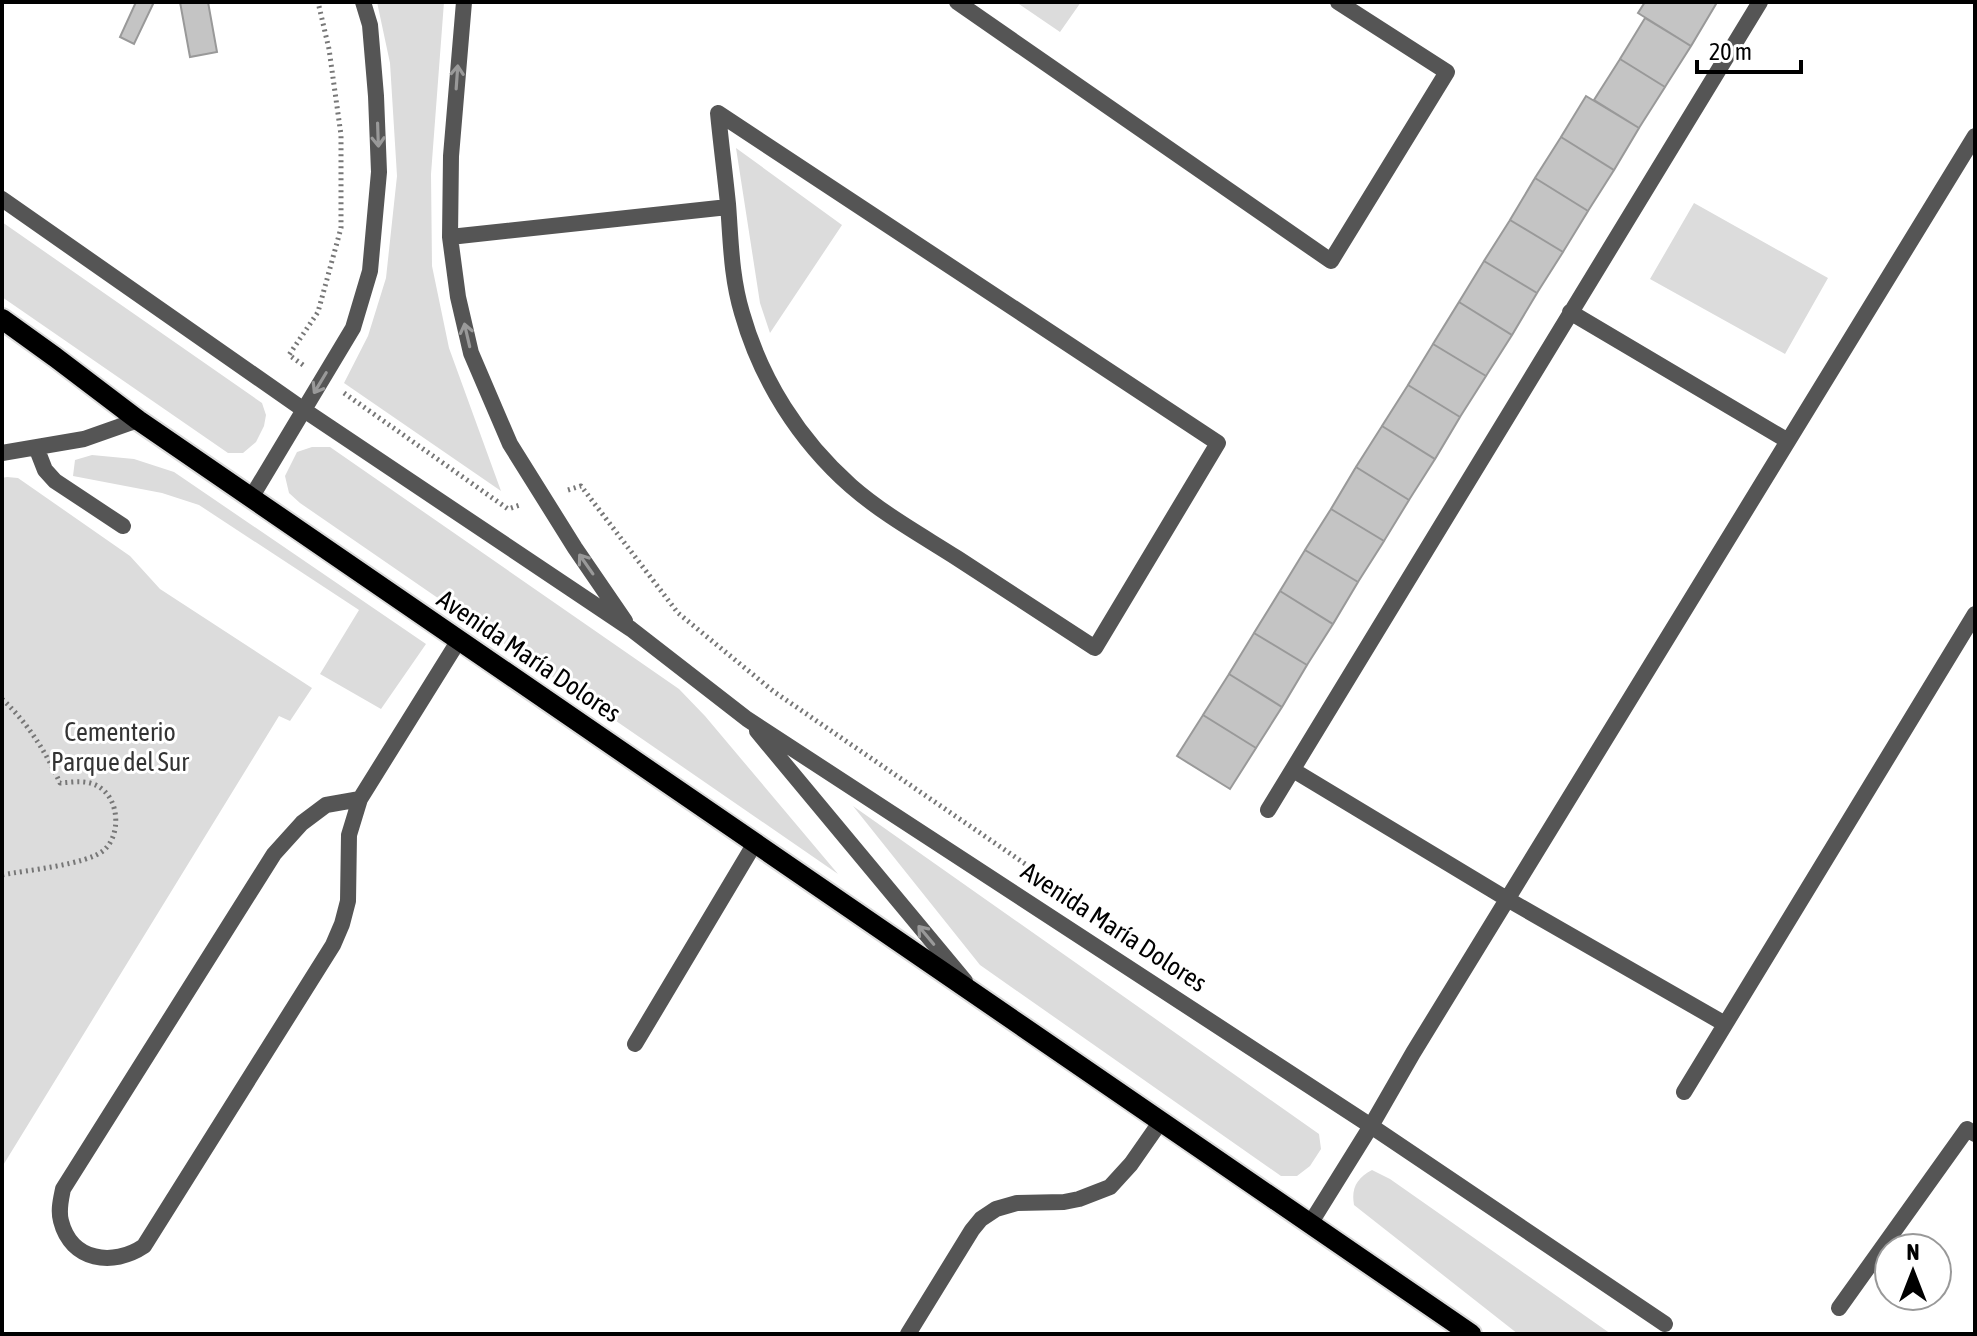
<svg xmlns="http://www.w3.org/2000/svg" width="1977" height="1336" font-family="'Asap Condensed',sans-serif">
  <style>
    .green { fill: #dcdcdc }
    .building { fill: #c4c4c4; stroke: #999; stroke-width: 2 }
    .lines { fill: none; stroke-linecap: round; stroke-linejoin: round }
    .primary-casing { stroke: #dbdbdb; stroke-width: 24 }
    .path { stroke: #777; stroke-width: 5; stroke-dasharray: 2 4; stroke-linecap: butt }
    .lane { stroke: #555; stroke-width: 16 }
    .street { stroke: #555; stroke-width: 16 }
    .primary { stroke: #000; stroke-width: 20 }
    .oneway { stroke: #999 }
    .labels { text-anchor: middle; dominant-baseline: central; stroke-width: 6; stroke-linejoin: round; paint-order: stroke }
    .street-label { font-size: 26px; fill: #000; stroke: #fff }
    .park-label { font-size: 26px; fill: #333; stroke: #fff }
  </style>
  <rect width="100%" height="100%" fill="#fff"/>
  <!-- green -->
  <path class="green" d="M377,2h67l-13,172 1,92 17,82 52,143 -157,-108 24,-47 18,-58 11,-102 -7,-113z
    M1016,2h65l-21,30z
    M736,148l106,77 -72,108 -10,-30z
    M1694,203l134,75 -43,76 -135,-75z
    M2,222l260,181 4,12 -2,11 -8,16 -13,11h-15l-226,-156z
    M312,447h18l349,242 26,27 133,158 -538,-371 -11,-10 -4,-17 12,-24z
    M92,455l42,4 40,13 252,172 -45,65 -61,-35 39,-64 -160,-105 -37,-12 -89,-17 2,-16z
    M7,477l11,1 112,78 30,33 152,99 -22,33 -11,-5 -277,451v-689z
    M853,806l466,328 2,15 -11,17 -13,10h-16l-301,-211z
    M1372,1170l18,9 221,155h-93l-164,-129c-3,-17 3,-27 18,-35z"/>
  <!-- building -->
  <path class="building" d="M136,2h18l-20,42 -14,-7z
    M180,2h28l9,50 -27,5z
    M1645,2h68l3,2 -25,42 -53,-33z
    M1645,18l46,28 -26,41 -45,-28z
    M1620,59l45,28 -26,41 -45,-28z
    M1586,96l53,32 -25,42 -53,-33z
    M1561,137l53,33 -26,41 -53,-33z
    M1535,178l53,33 -25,41 -53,-32z
    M1510,220l53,32 -26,41 -53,-32z
    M1484,261l53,32 -25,42 -53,-33z
    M1459,302l53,33 -26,41 -53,-32z
    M1433,344l53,32 -26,41 -52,-32z
    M1408,385l52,32 -25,42 -53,-33z
    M1382,426l53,33 -26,41 -53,-33z
    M1356,467l53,33 -25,41 -53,-32z
    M1331,509l53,32 -26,41 -53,-32z
    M1305,550l53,32 -25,42 -53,-33z
    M1280,591l53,33 -26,41 -53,-32z
    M1254,633l53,32 -25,42 -53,-33z
    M1229,674l53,33 -26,41 -53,-33z
    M1203,715l53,33 -26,41 -53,-33z"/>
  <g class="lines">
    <!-- primary casing -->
    <g class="primary-casing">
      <path id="primary" d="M2,319l53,38 83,63 1333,914"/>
    </g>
    <!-- path -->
    <path class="path" d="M303,365l-14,-10 29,-43 23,-84v-93l-12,-86 -11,-47
      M344,393l164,116 12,-4
      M568,490l13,-4 97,127 95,78 283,194
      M2,699c25,23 44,53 58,84 15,-1 30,-4 42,6 18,14 18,47 2,61 -17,15 -78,20 -102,25"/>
    <!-- lane -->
    <path class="lane" d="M36,447l9,23 10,11 68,45
      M2,453l82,-14 54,-19
      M360,799l-34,6 -24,18 -28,31 -211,335c-2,10 -5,21 -2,32 10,40 52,46 83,25l189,-301 9,-21 6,-23 1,-66 11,-36 99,-159"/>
    <!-- street -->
    <path class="street" d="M464,2l-13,154 -1,81 8,60 13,56 39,91 65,104 50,73
      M957,2l374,259 116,-189 -109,-70
      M718,113l500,330 -123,205c-46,-30 -92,-60 -138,-90 -36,-23 -74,-44 -106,-72 -52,-46 -90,-106 -109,-173 -11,-37 -11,-71 -14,-109 -3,-30 -7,-60 -10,-91z
      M2,199l302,211 327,219 116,90 624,407 294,198
      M450,237l278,-30
      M1570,312l218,129
      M251,498l102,-170 17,-57 9,-99 -3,-76 -6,-71 -7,-23
      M757,731l208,250
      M1293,770l214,129 218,125
      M1268,810l492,-808
      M635,1044l120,-201
      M1684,1092l291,-478
      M1310,1224l61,-98 42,-73 562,-917
      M1839,1308l128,-179 8,5
      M908,1334l64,-104 9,-11 15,-10 21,-6 47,-1 15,-3 31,-12 21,-23 30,-43"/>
    <!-- primary -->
    <use href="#primary" class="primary"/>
  </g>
  <!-- one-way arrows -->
  <defs><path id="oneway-shaft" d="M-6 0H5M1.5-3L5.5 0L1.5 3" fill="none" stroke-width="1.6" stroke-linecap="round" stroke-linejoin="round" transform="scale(2)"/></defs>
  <g class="oneway">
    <use href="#oneway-shaft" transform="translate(457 77) rotate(-86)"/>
    <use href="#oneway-shaft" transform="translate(378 135) rotate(88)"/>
    <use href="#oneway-shaft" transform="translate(467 335) rotate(-103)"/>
    <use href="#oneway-shaft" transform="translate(320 383) rotate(121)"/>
    <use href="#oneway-shaft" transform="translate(586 564) rotate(-125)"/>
    <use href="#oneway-shaft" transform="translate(926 935) rotate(-130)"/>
  </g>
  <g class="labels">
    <!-- street labels -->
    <g class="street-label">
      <text transform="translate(529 656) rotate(34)">Avenida María Dolores</text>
      <text transform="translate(1114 927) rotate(33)">Avenida María Dolores</text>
    </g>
    <!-- park labels -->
    <g class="park-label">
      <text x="120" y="732">Cementerio<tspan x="120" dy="30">Parque del Sur</tspan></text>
    </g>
  </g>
  <!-- border -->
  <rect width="1977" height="1336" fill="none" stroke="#000000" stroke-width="8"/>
  <!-- north arrow -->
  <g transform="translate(1913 1272)"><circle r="38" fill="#ffffff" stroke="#999999" stroke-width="2"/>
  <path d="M0-6L14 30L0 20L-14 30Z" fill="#000000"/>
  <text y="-12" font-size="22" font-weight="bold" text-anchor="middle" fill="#000000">N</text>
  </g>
  <!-- scale -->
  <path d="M1697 60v12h104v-12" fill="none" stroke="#000000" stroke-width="4"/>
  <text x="1709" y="60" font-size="24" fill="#000000" stroke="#ffffff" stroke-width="6" paint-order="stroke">20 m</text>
</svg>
